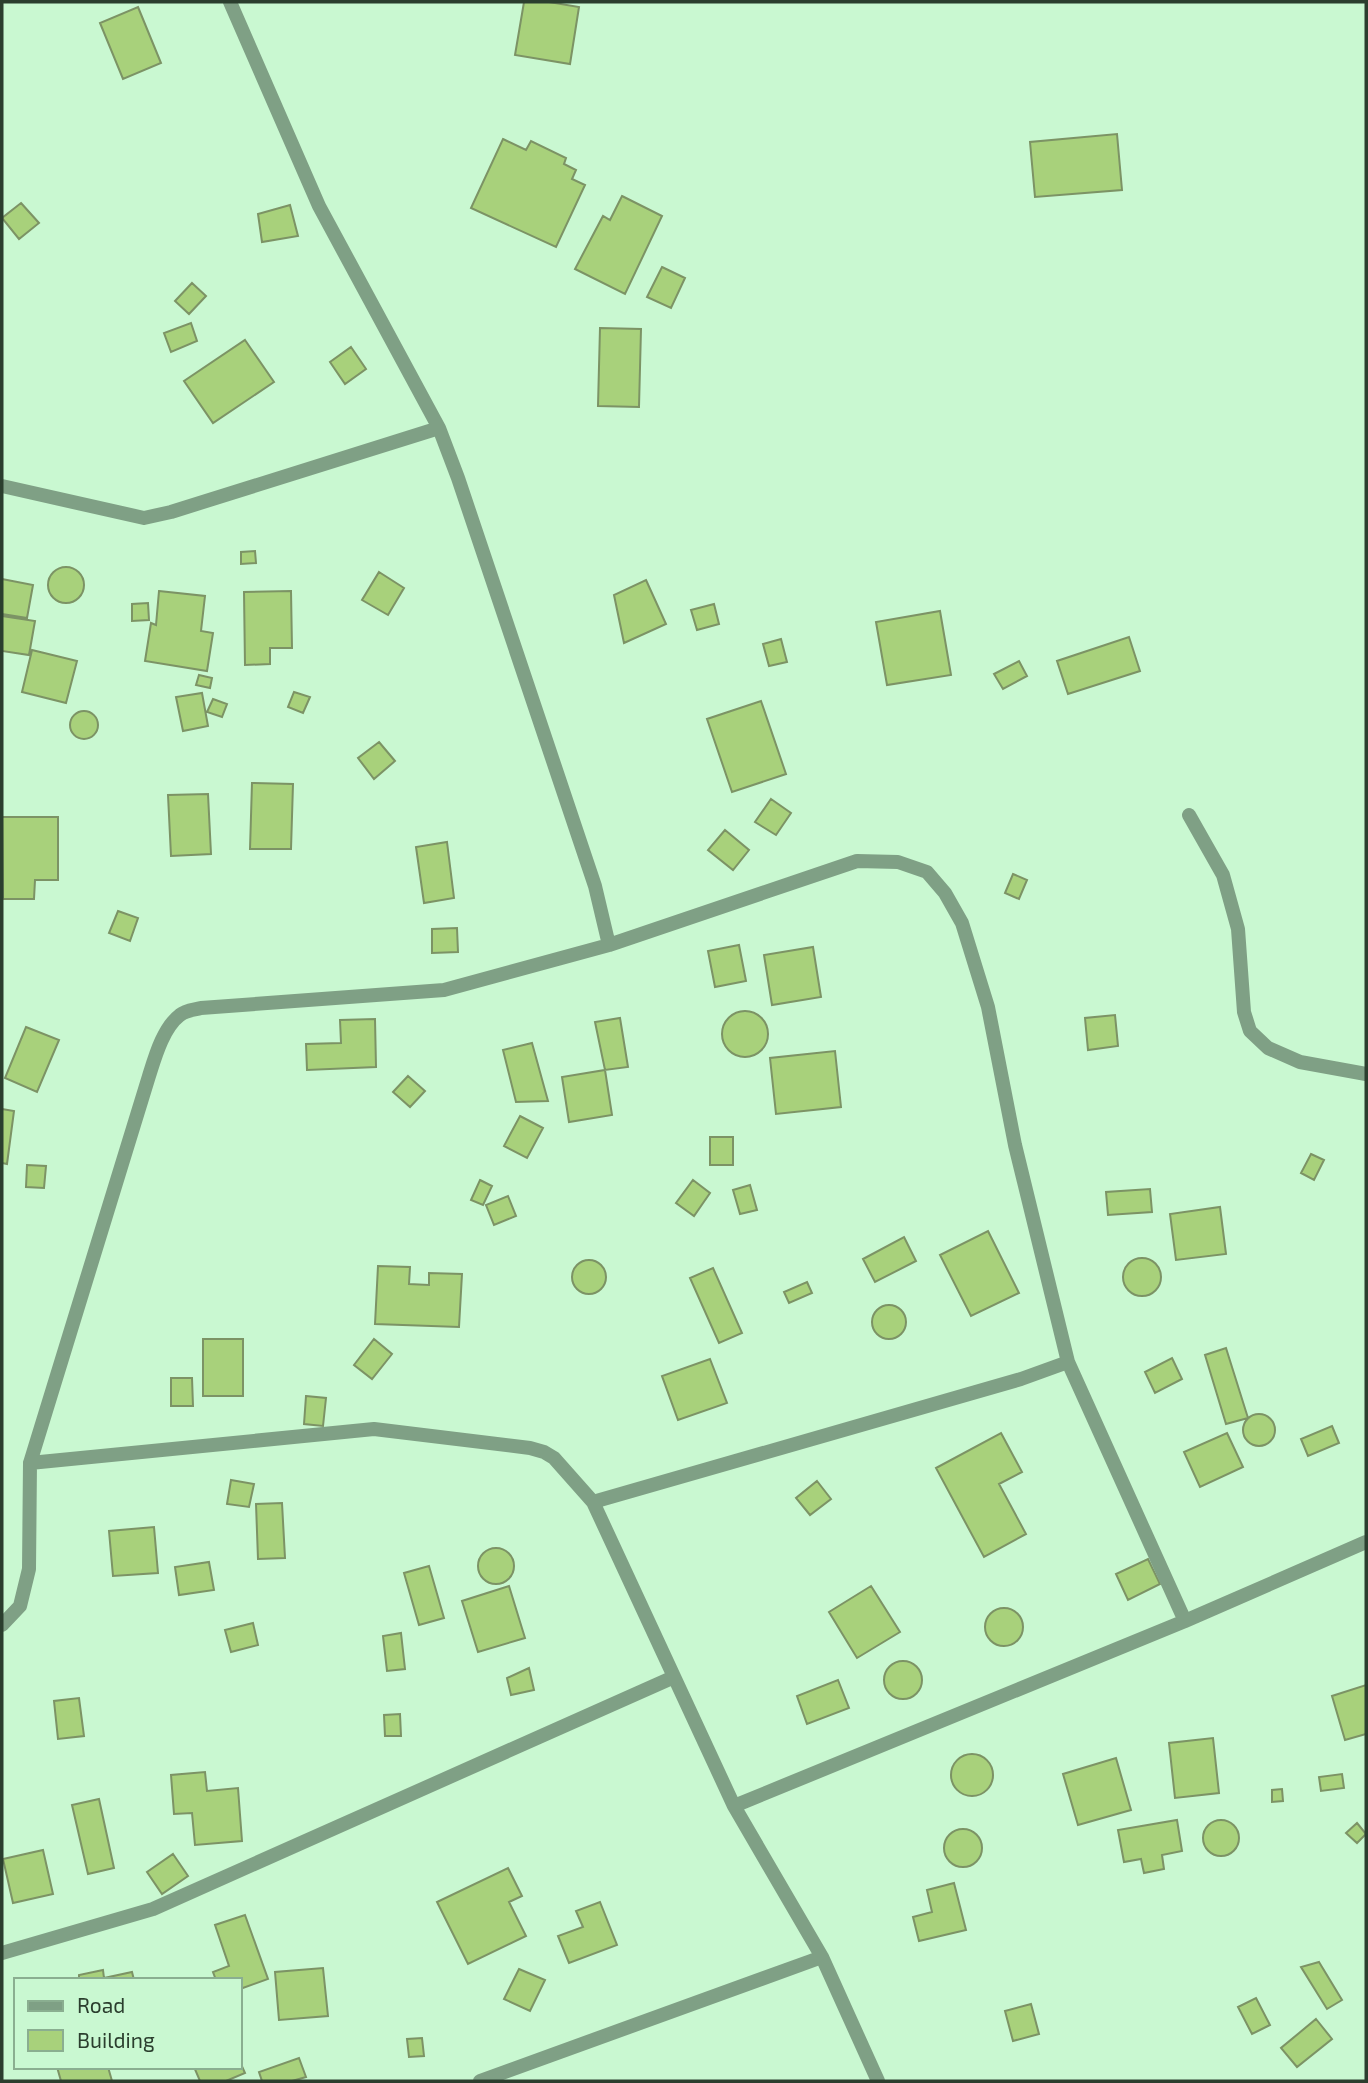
<svg xmlns="http://www.w3.org/2000/svg" width="1368" height="2083" font-family="'Exo 2',sans-serif">
  <style>
    .building { fill: #a8d17b; stroke: #7c9365; stroke-width: 2 }
    .lines { fill: none; stroke-linecap: round; stroke-linejoin: round }
    .street { stroke: #7fa085; stroke-width: 14 }
  </style>
  <rect width="100%" height="100%" fill="#c9f8d1"/>
  <!-- building -->
  <path class="building" d="M524,2h25l30,5 -9,57 -55,-9z
    M138,7l23,56 -38,16 -23,-56z
    M1117,134l5,56 -87,7 -5,-55z
    M503,139l23,11 5,-9 35,17 -2,6 12,6 -4,9 13,6 -29,62 -85,-39z
    M622,196l40,20 -37,78 -50,-25 28,-53 7,4z
    M21,203l18,20 -20,16 -17,-21z
    M290,205l8,31 -36,6 -4,-28z
    M662,267l23,11 -14,30 -24,-11z
    M192,283l14,13 -17,18 -14,-13z
    M191,323l6,18 -26,11 -7,-19z
    M600,328l41,1 -2,78 -41,-1z
    M245,340l29,42 -61,41 -29,-42z
    M351,347l15,22 -21,15 -15,-22z
    M255,551l1,12 -15,1v-12z
    M48 585a18 18 0 1 1 36 0a18 18 0 1 1-36 0Z
    M379,572l25,16 -16,27 -26,-15z
    M2,579l31,6 -6,33 -25,-4z
    M646,580l20,44 -42,19 -10,-48z
    M159,591l46,5 -4,35 12,2 -6,38 -62,-10 6,-38 5,2z
    M291,591l1,57h-22v16l-25,1 -1,-73z
    M148,603l1,17 -17,1v-17z
    M714,604l5,20 -22,6 -6,-20z
    M940,611l11,64 -64,10 -11,-63z
    M2,616l33,5 -6,34 -27,-4z
    M1129,637l11,34 -72,23 -11,-33z
    M781,639l6,23 -18,4 -6,-22z
    M32,650l45,11 -11,42 -44,-11z
    M1019,661l8,15 -24,13 -9,-15z
    M199,675l13,3 -2,10 -14,-3z
    M294,692l16,5 -7,16 -15,-6z
    M202,693l6,33 -25,5 -7,-34z
    M213,699l14,5 -5,13 -15,-5z
    M761,701l25,73 -54,18 -25,-73z
    M70 725a14 14 0 1 1 28 0a14 14 0 1 1-28 0Z
    M379,742l16,19 -21,18 -16,-21z
    M252,783l41,1 -2,65h-41z
    M208,794l3,60 -40,2 -3,-61z
    M771,799l20,14 -15,22 -21,-13z
    M2,817h56v63h-23l-1,19h-31z
    M725,830l24,20 -16,20 -25,-20z
    M447,842l7,56 -30,5 -8,-56z
    M1013,874l14,6 -8,19 -14,-6z
    M118,911l20,7 -8,23 -21,-8z
    M457,928l1,24 -26,1v-24z
    M739,945l7,36 -31,6 -7,-36z
    M813,947l8,50 -49,8 -8,-50z
    M722 1034a23 23 0 1 1 46 0a23 23 0 1 1-46 0Z
    M1115,1015l3,31 -30,4 -3,-32z
    M620,1018l8,49 -23,3 -10,-48z
    M375,1019l1,48 -69,3 -1,-26 35,-1 -1,-23z
    M26,1027l33,13 -22,52 -32,-14z
    M532,1043l16,58 -32,1 -13,-52z
    M835,1051l6,56 -65,7 -6,-56z
    M605,1070l7,45 -43,7 -7,-45z
    M408,1076l17,15 -15,16 -17,-15z
    M2,1109l12,2 -7,53 -5,-1z
    M520,1116l23,12 -16,30 -23,-12z
    M710,1137h23v28h-23z
    M1311,1154l13,6 -10,20 -13,-7z
    M27,1165l19,1 -2,22 -18,-1z
    M480,1180l12,6 -9,19 -12,-5z
    M693,1180l17,13 -16,23 -18,-13z
    M750,1185l7,25 -17,4 -7,-24z
    M1150,1189l2,23 -44,3 -2,-23z
    M508,1196l8,20 -22,9 -8,-20z
    M1220,1207l6,47 -50,6 -6,-46z
    M988,1231l31,62 -48,23 -31,-61z
    M904,1237l12,24 -41,21 -12,-23z
    M1123 1277a19 19 0 1 1 38 0a19 19 0 1 1-38 0Z
    M572 1277a17 17 0 1 1 34 0a17 17 0 1 1-34 0Z
    M378,1266l32,1 -1,17 20,1v-12l33,1 -3,53 -84,-3z
    M713,1268l29,65 -23,10 -29,-65z
    M807,1282l5,11 -23,10 -5,-11z
    M872 1322a17 17 0 1 1 34 0a17 17 0 1 1-34 0Z
    M203,1339h40v57h-40z
    M374,1339l18,15 -20,25 -18,-14z
    M1226,1348l22,70 -22,6 -21,-69z
    M1172,1358l10,21 -27,14 -10,-21z
    M710,1359l17,44 -49,17 -16,-44z
    M171,1378h21l1,28h-22z
    M306,1396l20,2 -3,28 -19,-2z
    M1243 1430a16 16 0 1 1 32 0a16 16 0 1 1-32 0Z
    M1332,1426l7,17 -31,13 -7,-17z
    M1001,1433l21,39 -23,12 27,50 -42,23 -48,-89z
    M1227,1433l16,34 -43,20 -16,-35z
    M231,1480l23,4 -5,23 -22,-3z
    M817,1481l14,18 -21,16 -14,-17z
    M282,1503l3,55 -27,1 -2,-55z
    M154,1527l4,46 -45,3 -4,-45z
    M478 1566a18 18 0 1 1 36 0a18 18 0 1 1-36 0Z
    M1148,1559l12,25 -32,16 -12,-26z
    M209,1562l5,28 -35,5 -4,-28z
    M429,1566l15,52 -25,7 -15,-52z
    M509,1586l16,52 -47,14 -16,-51z
    M871,1586l29,46 -43,26 -28,-46z
    M985 1627a19 19 0 1 1 38 0a19 19 0 1 1-38 0Z
    M253,1623l5,22 -27,7 -6,-22z
    M401,1633l4,36 -18,2 -4,-35z
    M884 1680a19 19 0 1 1 38 0a19 19 0 1 1-38 0Z
    M529,1668l5,22 -23,5 -4,-17z
    M838,1680l11,28 -42,16 -10,-28z
    M1366,1685v49l-21,6 -13,-44z
    M79,1698l5,38 -26,3 -4,-38z
    M400,1714l1,22h-16l-1,-21z
    M1213,1738l6,55 -44,5 -6,-55z
    M951 1775a21 21 0 1 1 42 0a21 21 0 1 1-42 0Z
    M1116,1758l15,52 -53,15 -15,-51z
    M205,1772l2,19 31,-3 4,53 -47,4 -3,-32 -18,1 -3,-39z
    M1342,1774l2,14 -23,3 -2,-14z
    M1282,1789l1,12 -11,1v-12z
    M99,1799l15,69 -26,6 -16,-69z
    M1203 1838a18 18 0 1 1 36 0a18 18 0 1 1-36 0Z
    M1177,1820l5,31 -20,4 2,14 -20,4 -3,-14 -17,3 -6,-32z
    M1357,1823l9,11 -9,9 -11,-10z
    M944 1848a19 19 0 1 1 38 0a19 19 0 1 1-38 0Z
    M43,1850l10,44 -40,9 -10,-44z
    M173,1854l15,22 -26,18 -15,-22z
    M508,1868l14,28 -13,6 17,34 -58,28 -31,-62z
    M954,1883l12,47 -47,11 -6,-24 19,-5 -5,-22z
    M600,1902l17,43 -48,18 -11,-27 25,-9 -7,-16z
    M245,1915l23,64 -28,10v-9h-24l-3,-8 16,-6 -14,-41z
    M1319,1962l23,38 -15,9 -26,-42z
    M323,1968l5,48 -49,4 -4,-48z
    M519,1969l26,11 -15,31 -26,-12z
    M103,1970l1,8 28,-6 2,8h-55v-5z
    M1256,1998l14,27 -18,9 -14,-27z
    M1031,2004l8,30 -26,7 -8,-30z
    M1316,2019l16,20 -35,28 -16,-19z
    M422,2038l2,18 -15,1 -2,-18z
    M299,2058l7,19 -14,4h-30l-3,-9z
    M240,2062l5,11 -19,8h-26l-6,-14h46z
    M57,2067h51l4,14h-51z"/>
  <g class="lines">
    <!-- street -->
    <path class="street" d="M230,2l89,204 120,222 19,50 137,408 14,59
      M2,486l142,32 27,-6 268,-84
      M1189,815l34,60 15,54 6,83 6,19 18,17 32,14 66,12
      M30,1463l344,-34 156,19 14,4 10,6 39,44 141,304 88,151 56,124
      M593,1502l428,-123 47,-17
      M2,1625l18,-19 9,-37 1,-106 119,-387c6,-19 14,-48 31,-61 6,-5 14,-5 21,-7l243,-18 165,-45 248,-84 41,1 29,10 18,21 17,30 26,84 27,138 53,217 117,259
      M734,1806l451,-185 181,-79
      M2,1953l151,-44 521,-232
      M480,2081l342,-124"/>
  </g>
  <!-- border -->
  <rect width="1368" height="2083" fill="none" stroke="#2b3e2e" stroke-width="7"/>
  <!-- legend -->
  <rect x="14" y="1978" width="228" height="91" fill="#c9f8d1" stroke="#8aae90" stroke-width="2"/>
  <rect x="28" y="2001" width="35" height="10" fill="#7fa085" stroke="#8aae90" stroke-width="2"/>
  <text x="77" y="2013" font-size="21" fill="#2b3e2e">Road</text>
  <rect x="28" y="2030" width="35" height="21" fill="#a8d17b" stroke="#8aae90" stroke-width="2"/>
  <text x="77" y="2048" font-size="21" fill="#2b3e2e">Building</text>
</svg>
